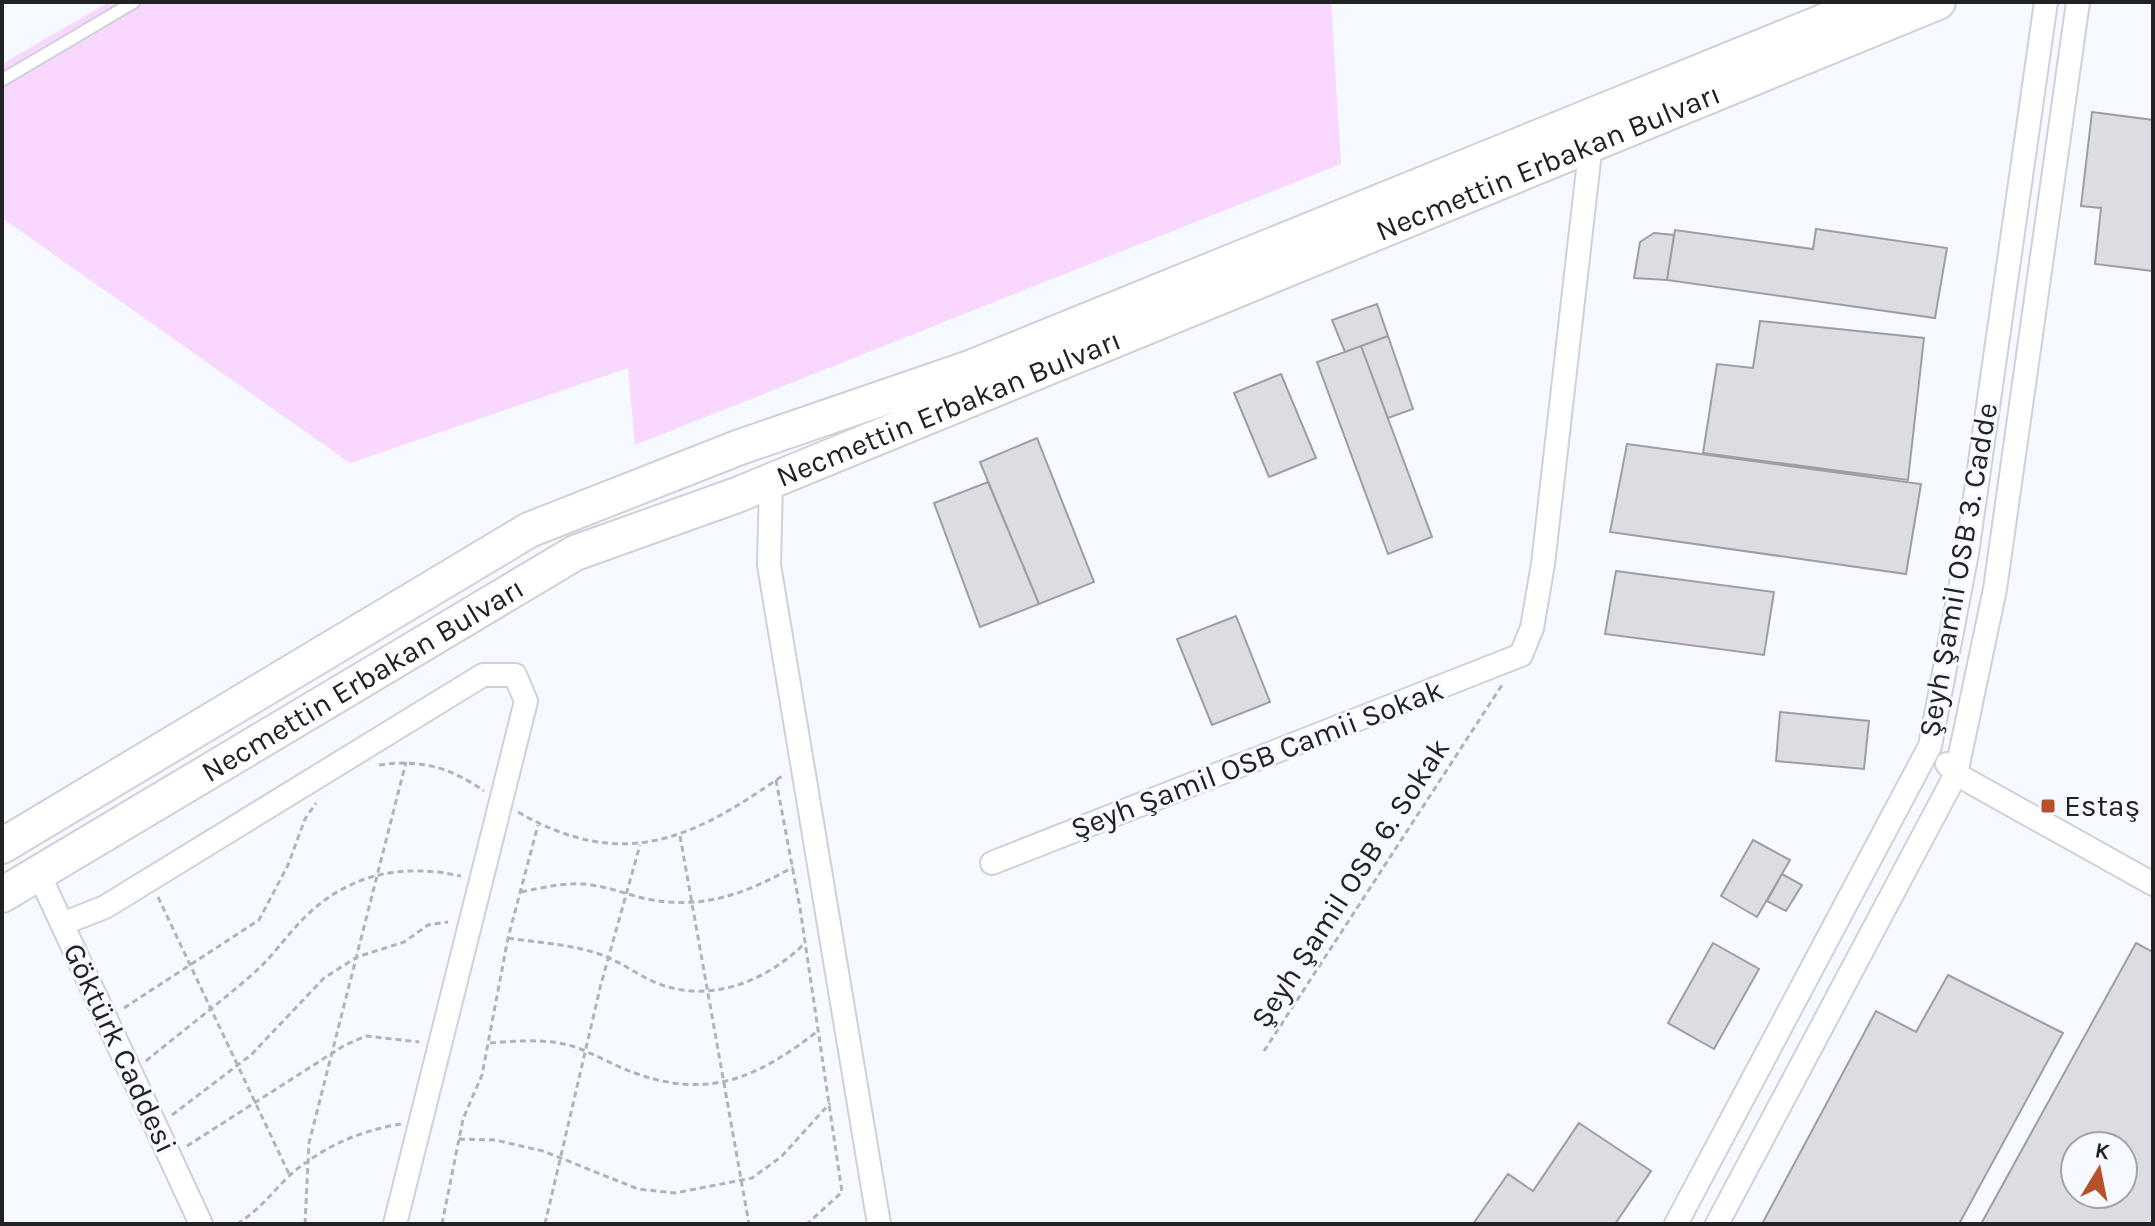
<svg xmlns="http://www.w3.org/2000/svg" width="2155" height="1226" font-family="Karla,sans-serif">
  <style>
    .green { fill: #f9d8ff }
    .building { fill: #dedce3; stroke: #9f9da4; stroke-width: 2; fill-rule: evenodd }
    .lines { fill: none; stroke-linecap: round; stroke-linejoin: round }
    .service-casing { stroke: #ced1d7; stroke-width: 15 }
    .minor-casing { stroke: #ced1d7; stroke-width: 26 }
    .primary-casing { stroke: #ced1d7; stroke-width: 38 }
    .path { stroke: #b1b3b8; stroke-width: 3; stroke-dasharray: 6 4; stroke-linecap: butt }
    .service { stroke: #fff; stroke-width: 11 }
    .minor { stroke: #fff; stroke-width: 22 }
    .primary { stroke: #fff; stroke-width: 34 }
    .poi-dot { fill: #b85128; stroke: #f6f9ff; stroke-width: 3 }
    .labels { text-anchor: middle; dominant-baseline: central; stroke-width: 6; stroke-linejoin: round; paint-order: stroke }
    .street-label { font-size: 30px; fill: #212224; stroke: #f6f9ff }
    .poi-label { font-size: 30px; fill: #212224; stroke: #f6f9ff; text-anchor: start }
  </style>
  <rect width="100%" height="100%" fill="#f6f9ff"/>
  <!-- green -->
  <path class="green" d="M109,2h1222l10,162 -706,281 -7,-77 -278,95 -348,-245v-154z"/>
  <!-- building -->
  <path class="building" d="M2092,112l61,8v151l-58,-7 6,-56 -20,-2z
    M1816,229l131,19 -12,70 -268,-38 8,-50 138,19z
    M1654,233l20,2 -7,45 -33,-2 6,-36z
    M1377,304l11,32 -43,16 -13,-32z
    M1760,321l164,17 -16,142 -205,-27 14,-89 36,4z
    M1388,336l25,73 -25,9 -27,-72z
    M1361,346l71,191 -44,17 -71,-192z
    M1281,374l35,84 -47,19 -35,-84z
    M1037,438l57,144 -55,22 -59,-142z
    M1627,444l294,40 -15,90 -296,-42z
    M988,482l51,122 -59,23 -46,-124z
    M1616,571l158,21 -10,63 -159,-21z
    M1236,616l34,86 -58,23 -35,-86z
    M1780,712l89,9 -5,48 -88,-8z
    M1753,840l37,20 -33,57 -36,-21z
    M1782,874l20,11 -16,26 -19,-10z
    M1713,943l46,26 -45,80 -46,-26z
    M2136,943l17,9v272h-172zM2075,1146h48v48h-48z
    M1948,975l115,58 -104,191h-197l114,-213 40,21z
    M1579,1123l72,48 -36,53h-142l35,-50 25,17z"/>
  <g class="lines">
    <!-- service casing -->
    <g class="service-casing">
      <path id="service" d="M2,80l132,-78"/>
    </g>
    <!-- minor casing -->
    <g class="minor-casing">
      <path id="minor" d="M771,481l-2,84 110,659
        M1947,764l9,10 197,110
        M992,863l529,-208 11,-27 11,-64 48,-421
        M38,872l163,352
        M62,924l43,-17 378,-232h32l11,26 -131,523
        M1676,1224l254,-478 37,-193 79,-551
        M1717,1224l239,-450 39,-185 83,-587"/>
    </g>
    <!-- primary casing -->
    <g class="primary-casing">
      <g id="primary">
        <path d="M2,846l527,-316 211,-83 230,-79 902,-366"/>
        <path id="s1" d="M2,895l573,-342 162,-58 1201,-493"/>
      </g>
    </g>
    <!-- path -->
    <path class="path" d="M379,765c41,-6 71,2 105,26
      M776,780l24,128 42,284 -35,32
      M518,812c104,60 173,28 264,-36
      M680,836l69,388
      M521,892c20,-4 40,-9 61,-8 22,1 43,10 65,15 55,11 99,-5 146,-32
      M158,897l132,279
      M508,938c31,5 62,6 91,16 24,8 43,25 66,32 51,16 104,-7 140,-43
      M124,1008l135,-88 29,-55 17,-46 11,-16
      M490,1043c24,-2 50,-4 74,1 23,5 46,20 68,28 77,29 127,5 187,-42
      M1264,1051l238,-366
      M146,1061c36,-30 74,-58 109,-89 18,-16 32,-37 49,-54 44,-44 97,-55 157,-42
      M172,1115l79,-60 73,-77 33,-21 47,-15 24,-17 20,-3
      M459,1139l36,1 48,11 95,38 37,4 77,-15 29,-21 49,-54
      M187,1146l158,-101 21,-9 53,6
      M72,1224h2
      M237,1224c21,-13 34,-30 51,-47 32,-29 70,-46 113,-53
      M305,1224l4,-81 97,-381
      M442,1224l21,-105 19,-44 26,-137 30,-113
      M545,1224l56,-240 39,-139"/>
    <!-- service -->
    <use href="#service" class="service"/>
    <!-- minor -->
    <use href="#minor" class="minor"/>
    <!-- primary -->
    <use href="#primary" class="primary"/>
  </g>
  <!-- markers -->
  <rect class="poi-dot" x="2040" y="798" width="16" height="16" rx="4"/>
  <g class="labels">
    <!-- street labels -->
    <g class="street-label">
      <text stroke="none"><textPath href="#s1" startOffset="1716">Necmettin Erbakan Bulvarı</textPath></text>
      <text stroke="none"><textPath href="#s1" startOffset="1068">Necmettin Erbakan Bulvarı</textPath></text>
      <text transform="translate(1958 570) rotate(-80)">Şeyh Şamil OSB 3. Cadde</text>
      <text stroke="none"><textPath href="#s1" startOffset="420">Necmettin Erbakan Bulvarı</textPath></text>
      <text transform="translate(1257 759) rotate(-21)">Şeyh Şamil OSB Camii Sokak</text>
      <text transform="translate(1350 883) rotate(-57)">Şeyh Şamil OSB 6. Sokak</text>
      <text transform="translate(120 1048) rotate(65)">Göktürk Caddesi</text>
    </g>
    <!-- poi labels -->
    <g class="poi-label">
      <text x="2064" y="806">Estaş</text>
    </g>
  </g>
  <!-- border -->
  <rect width="2155" height="1226" fill="none" stroke="#212224" stroke-width="8"/>
  <!-- north arrow -->
  <g transform="translate(2099 1170) rotate(10)"><circle r="38" fill="#f6f9ff" stroke="#a1a3a7" stroke-width="2"/>
  <path d="M0-6L14 30L0 20L-14 30Z" fill="#b85128"/>
  <text y="-12" font-size="22" font-weight="bold" text-anchor="middle" fill="#212224">K</text>
  </g>
</svg>
